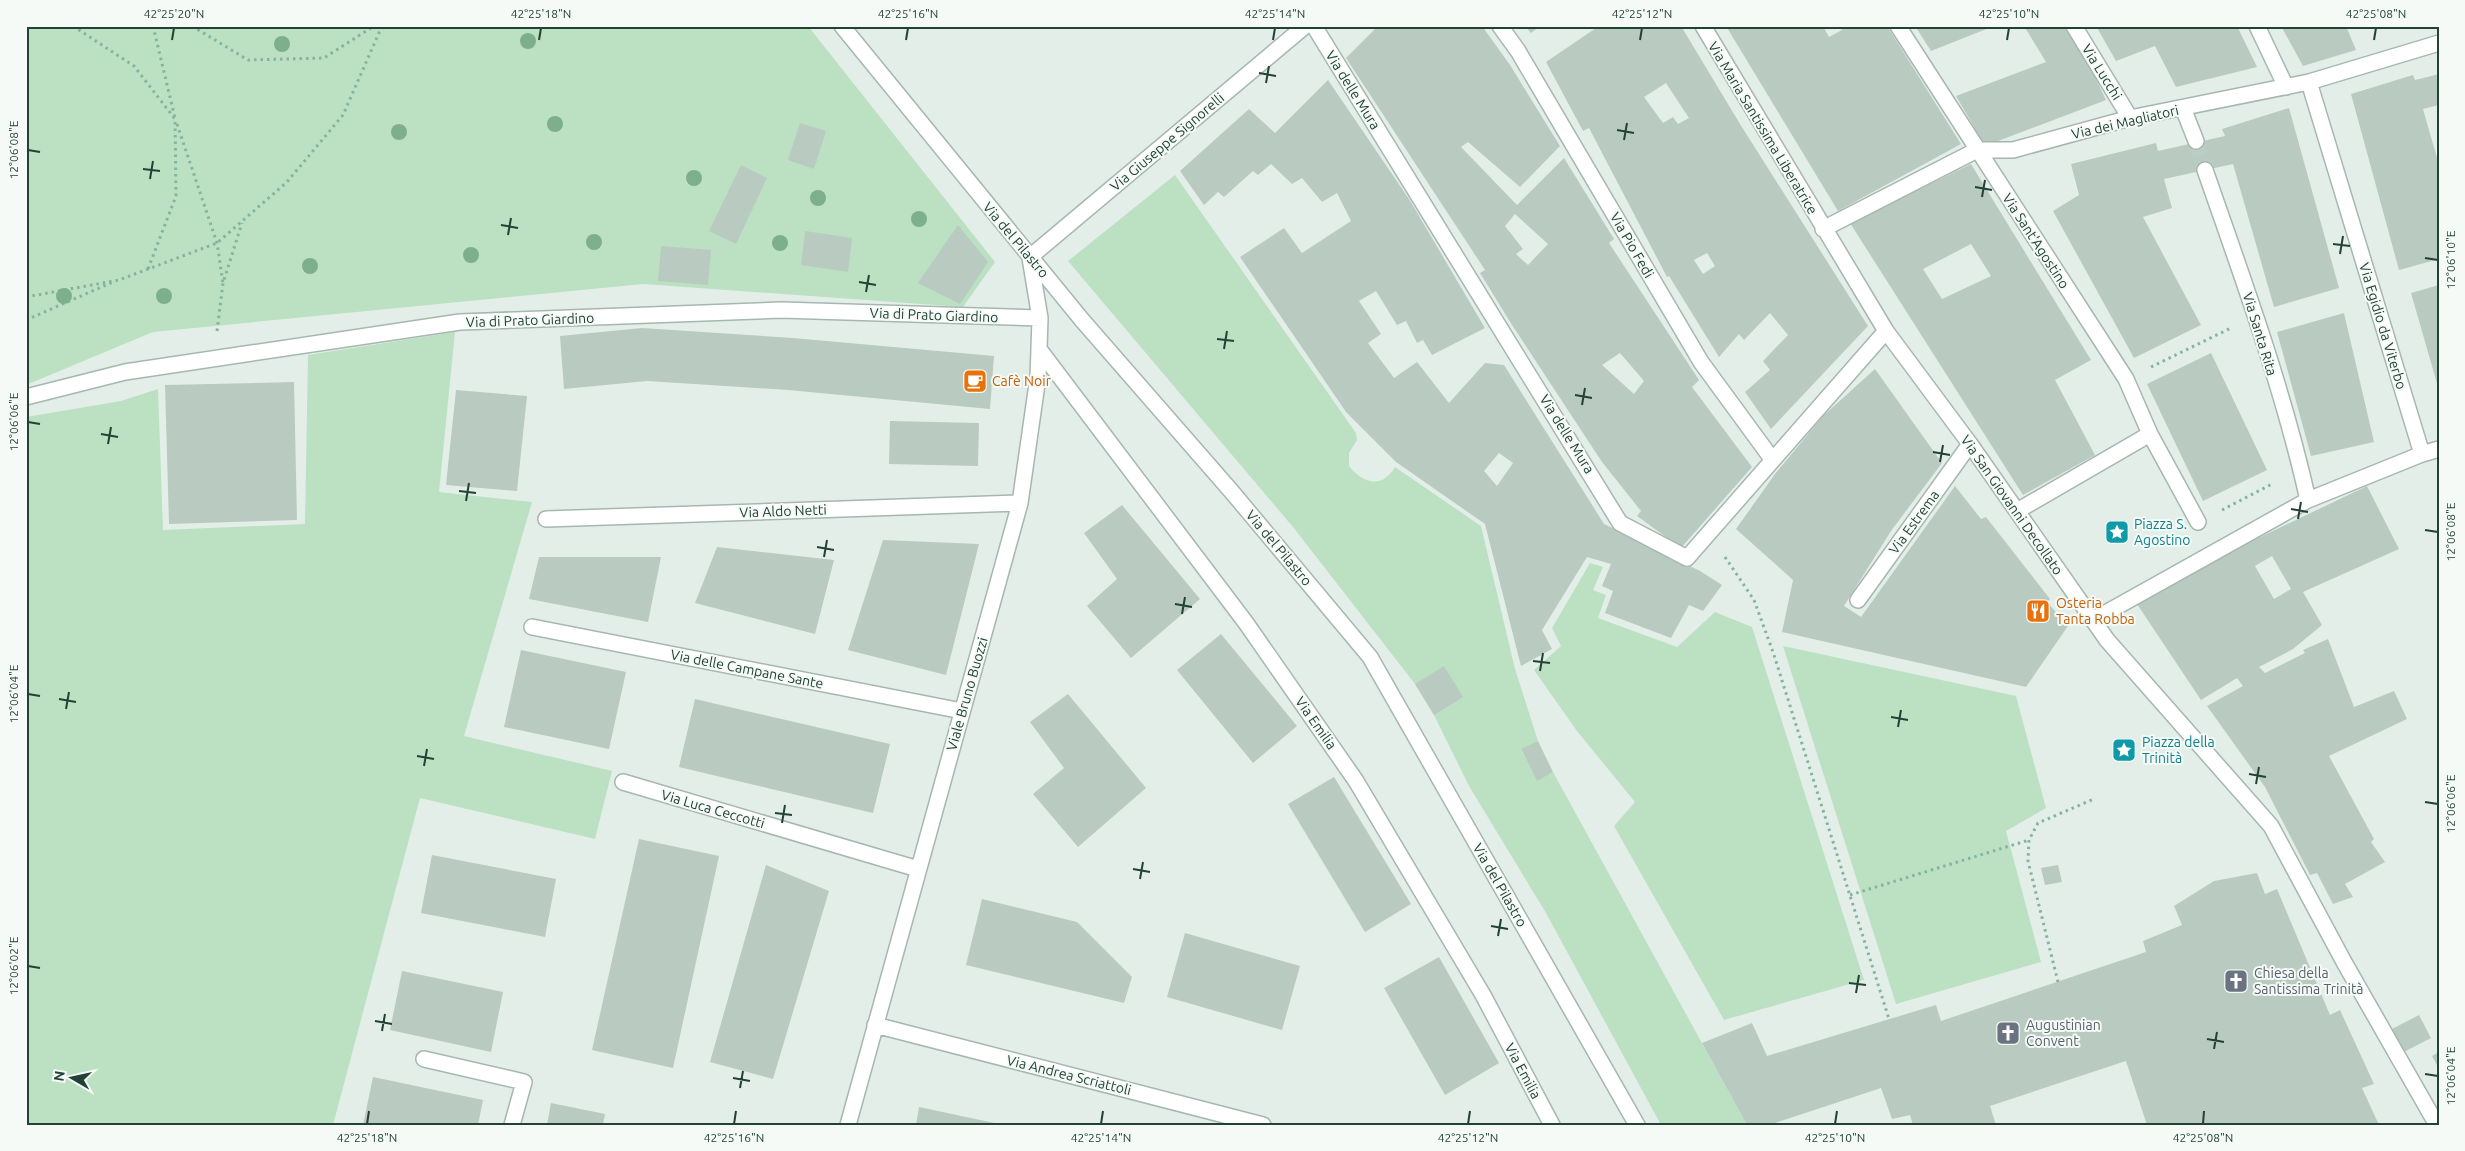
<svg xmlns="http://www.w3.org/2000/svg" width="2465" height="1151" font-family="Ubuntu,sans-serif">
<rect width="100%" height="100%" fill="#e4eee9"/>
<path fill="#bce0c2" d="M26,26H808L995,262L963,307L643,284L153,332L26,385Z
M1175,175L1356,433L1357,440L1349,453V466C1364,484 1382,489 1395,467L1481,526L1515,669L1538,741L1521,750L1537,780L1553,772L1747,1125H1661L1546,913L1469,786L1434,715L1415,684L1293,527L1068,261Z
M455,332L439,492L532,502L464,736L612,771L595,839L420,798L333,1125H26V417L121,401L158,389L163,530L305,524L308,355Z
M1590,563L1603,567L1593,590L1606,595L1598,618L1677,647L1715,612L1752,627L1864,980L1724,1020L1614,826L1635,802L1577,731L1534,670L1561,646L1552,628Z
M1783,646L2016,696L2046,808L2006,831L2041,962L1896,1004Z"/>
<path fill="#b9cac1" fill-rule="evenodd" d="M1378,26H1482L1510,65L1560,146L1520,187L1468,142L1461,147L1517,205L1564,158L1614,239L1609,243L1699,380L1692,387L1752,467L1681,548L1637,516L1641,511L1602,462L1512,325L1480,273L1485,270L1346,58ZM1515,214L1548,244L1528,265L1516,254L1523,249L1505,226ZM1620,353L1644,381L1634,394L1602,365Z
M1525,26H1540L1531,33Z
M1599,26H1681L1740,124L1868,326L1771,429L1745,392L1770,370L1763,361L1788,335L1770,313L1744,340L1739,334L1719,357L1669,276L1667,277L1589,128L1583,131L1546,62ZM1666,83L1689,118L1678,124L1673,117L1663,123L1644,97ZM1707,253L1715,266L1703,274L1694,260Z
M1726,26H1823L1829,37L1842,30L1840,26H1887L1961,144L1838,211Z
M1915,26H1994L1931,51Z
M2024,26H2066L2083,52L2106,100L1985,146L1956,96L2046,62Z
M2096,26H2237L2257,67L2176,87L2155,46L2116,61Z
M2281,26H2346L2356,50L2303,66Z
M2439,74V105L2423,109L2439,165V259L2399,270L2351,94L2413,75L2415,80Z
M1328,80L1409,199L1485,328L1432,355L1423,340L1417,343L1406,321L1397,325L1376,291L1359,301L1381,334L1368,343L1394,378L1417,362L1449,403L1485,363L1504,365L1604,524L1700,571L1722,585L1703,611L1689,605L1671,638L1605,613L1613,591L1602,586L1611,564L1587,557L1542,630L1552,649L1521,666L1485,524L1396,462L1346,412L1240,257L1284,228L1302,253L1351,221L1337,193L1322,202L1302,178L1292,184L1271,164L1258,175L1253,171L1224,197L1218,192L1204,205L1180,171L1249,109L1275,133ZM1499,453L1513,463L1497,486L1484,471Z
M2289,108L2339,288L2274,307L2233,164L2164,179L2172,208L2143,217L2201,325L2134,358L2053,211L2079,195L2071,164L2156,143L2158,151L2225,136L2222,129Z
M800,123L826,131L814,169L788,160Z
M1971,164L2091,360L2055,380L2095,455L2023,495L1850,223ZM1971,244L1991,276L1942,299L1923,269Z
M741,165L767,178L736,244L709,231Z
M958,225L988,262L960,304L918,283Z
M805,231L852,238L848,272L801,265Z
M661,246L711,250L708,285L658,281Z
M2439,285V387H2438L2411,293Z
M2344,313L2374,442L2311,456L2277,332Z
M642,328L793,338L994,356L990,409L788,390L647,381L564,389L560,336Z
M2211,353L2267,470L2203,501L2147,384Z
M1875,369L1942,463L1891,531L1844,606L1861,617L1955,486L1981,519L1986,517L2050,599L2047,602L2068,626L2026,687L1782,632L1793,580L1736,529L1775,474L1823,416Z
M294,382L297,520L169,524L165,385Z
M456,390L527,396L517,491L446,485Z
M890,421L979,423L978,466L889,464Z
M2367,486L2399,549L2303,592L2322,625L2293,649L2259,667L2265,673L2305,653L2303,650L2328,639L2354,707L2394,691L2407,719L2329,756L2374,839L2371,842L2385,862L2345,884L2353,897L2333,904L2317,873L2310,875L2265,787L2207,706L2243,686L2237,678L2201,700L2133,598ZM2272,556L2291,589L2274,599L2255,566Z
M1122,505L1200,599L1131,658L1087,606L1117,579L1084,533Z
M883,540L979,544L946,675L848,650Z
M717,547L834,560L815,634L695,603Z
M539,557H661L648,622L529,599Z
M1221,634L1297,726L1253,763L1177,670Z
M521,650L626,672L609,749L504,727Z
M1444,666L1463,697L1434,715L1415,684Z
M1068,694L1146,788L1078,847L1033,794L1064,768L1030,722Z
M695,699L890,744L873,813L679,767Z
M1538,741L1553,772L1537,781L1521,749Z
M1334,777L1411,904L1365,932L1288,804Z
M639,839L719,856L673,1068L592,1050Z
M432,855L556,879L545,937L421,913Z
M766,865L829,891L773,1079L710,1062Z
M2058,865L2062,882L2045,885L2041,868Z
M2257,873L2265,894L2277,889L2330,1015L2340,1010L2374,1084L2362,1088L2379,1125H2147L2126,1061L1990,1106L1996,1125H1913L1910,1115L1892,1119L1881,1088L1769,1125H1747L1702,1043L1752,1023L1767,1056L1936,1005L1941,1021L2146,952L2143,941L2182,925L2174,906L2214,881Z
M982,899L1077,922L1132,977L1124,1003L966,965Z
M1185,933L1300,966L1282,1030L1167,997Z
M1439,957L1499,1063L1445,1095L1384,988Z
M402,971L503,992L491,1052L390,1030Z
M2419,1015L2431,1038L2402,1053L2390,1030Z
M2439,1052V1069L2432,1056Z
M373,1077L483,1100L478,1125H363Z
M551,1103L605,1114L603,1125H547Z
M919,1107L999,1124L998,1125H916Z"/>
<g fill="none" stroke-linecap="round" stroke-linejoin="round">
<path stroke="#bdccc5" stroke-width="15" stroke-dasharray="15 8" stroke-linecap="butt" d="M2196,141L2205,170"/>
<g stroke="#a6b7b0" stroke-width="18">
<path id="street" d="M842,26L1082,320L1232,492L1370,657L1637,1125
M1314,26L1620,523L1687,558L1886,331
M1500,26L1518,51L1701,362L1772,459
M1703,26L1886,331L1970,444L2107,640L2271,826L2344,962L2437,1125
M1898,26L2126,379L2150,434L2198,522
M2074,26L2130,118
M2257,26L2286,87
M2309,82L2422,454
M2183,108L2196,141
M2205,170C2243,279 2283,388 2308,500
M1823,229L1977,150H2013L2130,118L2309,82L2439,43
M1030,257L1305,26
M1039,349L1246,623L1356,781L1483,995L1552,1125
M26,397L125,372L460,322L781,310L1040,318
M2017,511L2150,434
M546,519L1020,503
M1858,600L1970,444
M2093,620L2308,500L2422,454L2439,449
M532,627L962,711
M623,782L918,869
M875,1025L1263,1125
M424,1059L524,1082L512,1125
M848,1125L1020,503L1038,377L1039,349L1040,318L1030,258"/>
</g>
<path stroke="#83b49f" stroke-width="3" stroke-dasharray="2.5 4" stroke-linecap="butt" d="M73,26L134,66L175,119L176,196L148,269
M153,26L175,118
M192,26L248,60L324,58L374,26
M177,124L217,243L223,283
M26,297L119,280L217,243L287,182L343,115L382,26
M26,320L113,282
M217,331L223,283L242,223
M2151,367L2231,328
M2222,510L2274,483
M1725,557L1754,600L1773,652L1889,1019
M1850,895L2029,840
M2058,982L2028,861L2029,840L2038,823L2094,799"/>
<use href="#street" stroke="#fff" stroke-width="15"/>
</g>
<g fill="#7eaf8c">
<circle cx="528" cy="41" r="8"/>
<circle cx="282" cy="44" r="8"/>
<circle cx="555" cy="124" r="8"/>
<circle cx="399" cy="132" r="8"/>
<circle cx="694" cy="178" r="8"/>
<circle cx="818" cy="198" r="8"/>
<circle cx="919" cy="219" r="8"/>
<circle cx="594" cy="242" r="8"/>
<circle cx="780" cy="243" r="8"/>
<circle cx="471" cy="255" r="8"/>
<circle cx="310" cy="266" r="8"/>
<circle cx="64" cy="296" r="8"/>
<circle cx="164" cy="296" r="8"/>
</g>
<path fill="none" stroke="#224236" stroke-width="2" d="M172,40L174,28M539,40L541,28M906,40L908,28M1273,40L1275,28M1640,40L1642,28M2007,40L2009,28M2374,40L2376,28M1259,73L1276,76M1266,83L1269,66M1617,130L1634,133M1624,140L1627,123M28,150L40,152M143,169L160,171M150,179L153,161M1975,187L1992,190M1982,197L1985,180M501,225L518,228M508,235L511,218M2333,244L2350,246M2340,254L2343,236M2425,258L2438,260M859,282L876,285M866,292L869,275M1217,339L1234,341M1224,349L1227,331M1575,395L1592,398M1582,405L1585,388M28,422L40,424M101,434L118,437M108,444L111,427M1933,452L1950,455M1940,462L1943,445M459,491L476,493M466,501L469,483M2291,509L2308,512M2298,519L2301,502M2425,530L2438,532M817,547L834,550M824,557L827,540M1175,604L1192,607M1182,614L1185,597M1533,661L1550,663M1540,671L1543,653M28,694L40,696M59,699L76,702M66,709L69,692M1891,717L1908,720M1898,727L1901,710M417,756L434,759M424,766L427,749M2249,774L2266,777M2256,784L2259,767M2425,802L2438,804M775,813L792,815M782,823L785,805M1133,869L1150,872M1140,879L1143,862M1491,926L1508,929M1498,936L1501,919M28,966L40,968M1849,983L1866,985M1856,993L1859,975M375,1021L392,1024M382,1031L385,1014M2207,1039L2224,1042M2214,1049L2217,1032M2425,1074L2438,1076M733,1078L750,1081M740,1088L743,1071M367,1124L369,1111M734,1124L736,1111M1101,1124L1103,1111M1468,1124L1470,1111M1835,1124L1837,1111M2203,1124L2204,1111"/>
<defs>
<g id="cafe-square" transform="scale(1.25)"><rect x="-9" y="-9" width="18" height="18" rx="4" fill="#e8710a" stroke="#f5faf7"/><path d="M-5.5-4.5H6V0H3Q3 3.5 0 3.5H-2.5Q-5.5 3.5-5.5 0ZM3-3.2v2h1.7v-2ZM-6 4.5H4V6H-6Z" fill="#fff"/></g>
<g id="sight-square" transform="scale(1.25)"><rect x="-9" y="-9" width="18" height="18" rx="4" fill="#0f9aa8" stroke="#f5faf7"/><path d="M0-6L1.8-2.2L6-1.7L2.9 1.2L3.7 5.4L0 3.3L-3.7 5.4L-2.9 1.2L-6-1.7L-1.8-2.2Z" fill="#fff"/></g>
<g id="restaurant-square" transform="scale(1.25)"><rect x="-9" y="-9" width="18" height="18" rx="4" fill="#e8710a" stroke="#f5faf7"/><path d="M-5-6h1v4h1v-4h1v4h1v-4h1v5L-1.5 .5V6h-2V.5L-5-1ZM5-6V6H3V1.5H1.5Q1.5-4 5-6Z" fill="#fff"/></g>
<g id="church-square" transform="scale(1.25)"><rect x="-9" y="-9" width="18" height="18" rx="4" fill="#6b7280" stroke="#f5faf7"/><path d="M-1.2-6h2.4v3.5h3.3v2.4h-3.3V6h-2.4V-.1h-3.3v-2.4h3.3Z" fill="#fff"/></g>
</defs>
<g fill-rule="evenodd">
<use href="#cafe-square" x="975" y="381"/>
<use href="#sight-square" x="2117" y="532"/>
<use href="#restaurant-square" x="2038" y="611"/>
<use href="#sight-square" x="2124" y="750"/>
<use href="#church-square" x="2236" y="981"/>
<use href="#church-square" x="2008" y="1033"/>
</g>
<g text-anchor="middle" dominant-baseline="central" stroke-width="4" stroke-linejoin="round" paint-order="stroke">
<g font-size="14" fill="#224236" stroke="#f5faf7">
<text transform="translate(2102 72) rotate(58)">Via Lucchi</text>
<text transform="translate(1353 90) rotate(58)">Via delle Mura</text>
<text transform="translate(2125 122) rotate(-13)">Via dei Magliatori</text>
<text transform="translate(1763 128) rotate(59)">Via Maria Santissima Liberatrice</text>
<text transform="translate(1167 142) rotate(-40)">Via Giuseppe Signorelli</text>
<text transform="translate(1016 240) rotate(50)">Via del Pilastro</text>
<text transform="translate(2036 241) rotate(57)">Via Sant'Agostino</text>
<text transform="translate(1632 245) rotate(60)">Via Pio Fedi</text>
<text transform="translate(934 315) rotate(2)">Via di Prato Giardino</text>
<text transform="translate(530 320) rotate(-2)">Via di Prato Giardino</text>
<text transform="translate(2383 326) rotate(73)">Via Egidio da Viterbo</text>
<text transform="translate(2260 334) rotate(73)">Via Santa Rita</text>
<text transform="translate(1567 434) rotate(58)">Via delle Mura</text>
<text transform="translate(2012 505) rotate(55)">Via San Giovanni Decollato</text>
<text transform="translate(783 511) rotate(-2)">Via Aldo Netti</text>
<text transform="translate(1914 522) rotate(-54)">Via Estrema</text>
<text transform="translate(1279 548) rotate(50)">Via del Pilastro</text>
<text transform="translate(747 669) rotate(11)">Via delle Campane Sante</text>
<text transform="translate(967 694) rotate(-74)">Viale Bruno Buozzi</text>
<text transform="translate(1316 723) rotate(55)">Via Emilia</text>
<text transform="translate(713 809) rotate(16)">Via Luca Ceccotti</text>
<text transform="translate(1500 885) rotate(60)">Via del Pilastro</text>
<text transform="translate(1523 1071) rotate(62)">Via Emilia</text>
<text transform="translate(1069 1075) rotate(14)">Via Andrea Scriattoli</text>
</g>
<g font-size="14" fill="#c56008" stroke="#f5faf7" text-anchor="start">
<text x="992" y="381">Cafè Noir</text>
<text x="2056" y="603">Osteria<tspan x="2056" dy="16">Tanta Robba</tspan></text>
</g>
<g font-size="14" fill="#0d838f" stroke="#f5faf7" text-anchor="start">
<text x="2134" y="524">Piazza S.<tspan x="2134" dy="16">Agostino</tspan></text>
<text x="2142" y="742">Piazza della<tspan x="2142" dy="16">Trinità</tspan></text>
</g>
<g font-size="14" fill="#5b616d" stroke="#f5faf7" text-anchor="start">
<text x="2254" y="973">Chiesa della<tspan x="2254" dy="16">Santissima Trinità</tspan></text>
<text x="2026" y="1025">Augustinian<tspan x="2026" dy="16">Convent</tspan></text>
</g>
</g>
<rect width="2465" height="1151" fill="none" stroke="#f5faf7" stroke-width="55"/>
<g transform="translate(72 1078) rotate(279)" stroke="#f5faf7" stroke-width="4" paint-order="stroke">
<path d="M0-4L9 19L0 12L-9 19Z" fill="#224236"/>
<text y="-8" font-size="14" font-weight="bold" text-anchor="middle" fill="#224236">N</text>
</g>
<rect x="28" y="28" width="2410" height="1096" fill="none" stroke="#224236" stroke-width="2"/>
<g font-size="12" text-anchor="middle" fill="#224236">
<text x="174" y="18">42°25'20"N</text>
<text x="541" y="18">42°25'18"N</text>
<text x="908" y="18">42°25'16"N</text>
<text x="1275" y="18">42°25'14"N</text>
<text x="1642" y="18">42°25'12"N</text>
<text x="2009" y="18">42°25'10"N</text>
<text x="2376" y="18">42°25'08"N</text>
<text transform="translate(14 150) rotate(-90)" y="4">12°06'08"E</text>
<text transform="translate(2451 260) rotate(-90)" y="4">12°06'10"E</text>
<text transform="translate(14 422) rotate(-90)" y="4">12°06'06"E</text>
<text transform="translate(2451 532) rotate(-90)" y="4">12°06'08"E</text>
<text transform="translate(14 694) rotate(-90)" y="4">12°06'04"E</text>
<text transform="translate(2451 804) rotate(-90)" y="4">12°06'06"E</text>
<text transform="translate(14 966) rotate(-90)" y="4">12°06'02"E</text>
<text transform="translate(2451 1076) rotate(-90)" y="4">12°06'04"E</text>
<text x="367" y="1142">42°25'18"N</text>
<text x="734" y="1142">42°25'16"N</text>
<text x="1101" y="1142">42°25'14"N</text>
<text x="1468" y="1142">42°25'12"N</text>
<text x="1835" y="1142">42°25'10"N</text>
<text x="2203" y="1142">42°25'08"N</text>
</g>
</svg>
